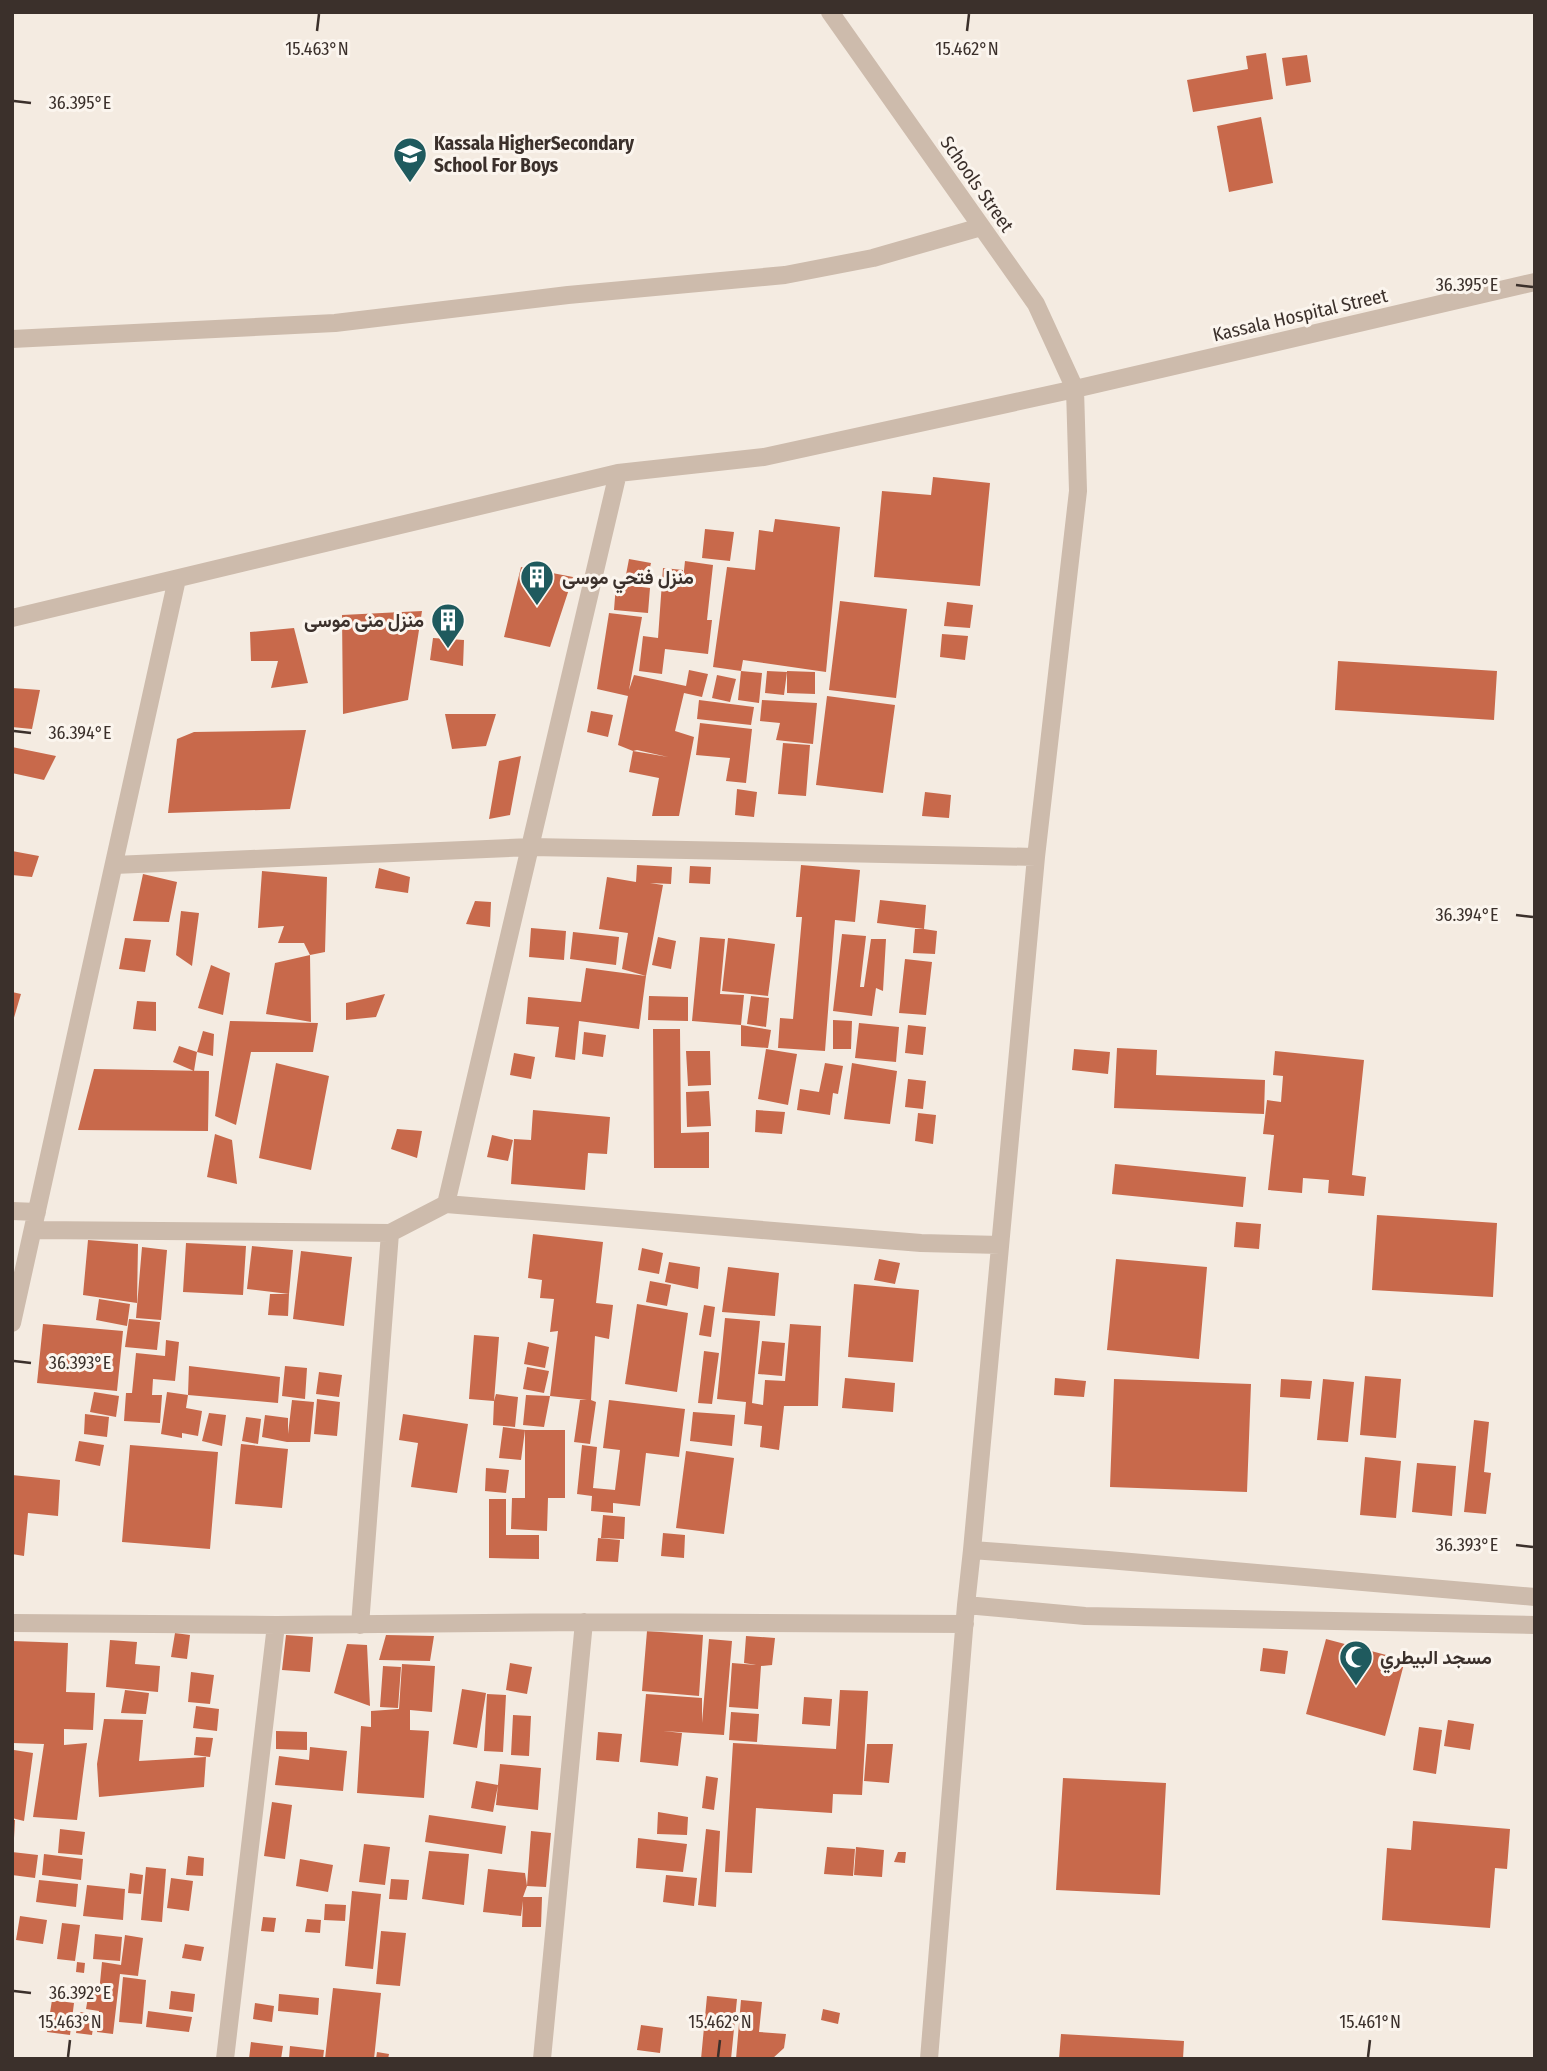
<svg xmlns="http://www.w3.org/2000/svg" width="1547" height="2071" font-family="'Fira Sans Condensed',Vazirmatn,sans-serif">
<rect width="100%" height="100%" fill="#f4ebe1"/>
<path fill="#c8694b" d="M1266,53L1273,99L1193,112L1187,80L1248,69L1246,56Z
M1307,55L1311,82L1286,86L1282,58Z
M1261,117L1273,183L1229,192L1217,126Z
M933,477L990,483L980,586L874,577L882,491L931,495Z
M775,519L840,527L826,672L743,660L741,671L713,667L727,567L755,570L759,530L773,532Z
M705,529L734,532L730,561L702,558Z
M629,559L651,563L646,585L625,580Z
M685,561L713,565L707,620H712L708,654L665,649L662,674L639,671L643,636L658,638L663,568L683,570L682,589Z
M521,567L573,577L550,647L504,637Z
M616,584L650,588L648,613L614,610Z
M840,601L907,609L896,698L829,690Z
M947,602L973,605L970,628L944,626Z
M422,611L408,700L343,714L342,615Z
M609,613L642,617L629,690L634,675L686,686L689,670L708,674L702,697L684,693L675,731L694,737L679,816H652L659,778L629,772L633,751L668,757L637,750L633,751L618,745L628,696L597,689Z
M294,628L308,683L271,688L278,661H251L250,632Z
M942,634L968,636L965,660L940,657Z
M433,638L464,640L463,666L430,660Z
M1338,661L1497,671L1494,720L1335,710Z
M741,671L762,673L759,703L738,700Z
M767,671L787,672L784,695L765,693Z
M787,671L815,672V694L787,693Z
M717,675L736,679L730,702L712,698Z
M12,688L40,690L32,729L12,727Z
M827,696L895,705L883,793L816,785Z
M699,700L754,707L751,725L697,719Z
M762,700L817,703L813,744L776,740L780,723L760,721Z
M591,711L613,715L608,737L587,732Z
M445,714H496L486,746L452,749Z
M700,723L752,729L746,783L726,781L730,758L696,755Z
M306,730L290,809L168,813L177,739L194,732Z
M783,743L810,745L806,796L778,794Z
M12,747L56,756L44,780L12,773Z
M521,756L510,815L489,819L499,761Z
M737,789L757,792L754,817L735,815Z
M925,792L951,795L949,818L922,816Z
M12,851L39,856L32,877L12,875Z
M637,865L672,867L671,884L650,883L663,885L646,976L622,969L628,933L599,929L607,877L636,882Z
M801,865L860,870L855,922L835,920L825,1051L778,1048L780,1018L793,1019L802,917H796Z
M690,866L711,867L710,884L689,883Z
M379,868L410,877L408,893L375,888Z
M262,871L327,877L325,952L310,955L311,1022L266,1014L275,963L310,955L304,943H278L284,926L258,928Z
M143,874L177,882L169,922L133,921Z
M880,900L926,905L924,929L937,931L935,954L913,953L915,929H924L877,923Z
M475,901L491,902L490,927L466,924Z
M181,911L199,913L192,966L176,955Z
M531,928L566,931L564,960L529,957Z
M573,932L619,937L616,965L570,959Z
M842,934L866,936L860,987H864L871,939H886L883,991L876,988L872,1016L833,1011Z
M658,937L676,941L671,969L652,965Z
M700,937L725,939L720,994L744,995L741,1025L692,1021Z
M125,938L151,940L145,972L119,969Z
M728,938L775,944L768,996L722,991Z
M905,959L932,962L926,1015L899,1013Z
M211,965L230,973L223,1015L198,1008Z
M586,968L646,976L639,1029L579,1021L575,1060L555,1057L559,1027L526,1024L528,997L581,1002Z
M12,992L21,994L13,1021H12Z
M385,994L376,1017L346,1020V1003Z
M649,996L688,997V1021L648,1020Z
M751,996L769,998L766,1027L747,1024Z
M137,1001L156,1002V1031L133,1029Z
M833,1020L852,1021L851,1049H833Z
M230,1021L318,1023L313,1052H251L236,1125L215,1116Z
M859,1023L899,1027L896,1062L855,1058Z
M741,1025L771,1030L768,1048L741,1046Z
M908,1025L926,1027L923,1055L905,1053Z
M653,1029H680L681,1133L709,1132V1168H654Z
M203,1031L214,1034L213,1056L197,1052Z
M584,1032L606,1035L603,1057L582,1054Z
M179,1046L197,1052L194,1071L173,1062Z
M1117,1048L1157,1050L1156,1075L1265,1080L1264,1114L1114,1108Z
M766,1049L797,1054L788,1105L758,1099Z
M1074,1049L1110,1052L1108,1074L1072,1070Z
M686,1051H710L711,1085L688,1086Z
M1275,1051L1364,1060L1352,1175L1366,1177L1364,1196L1328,1193L1329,1180L1303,1178L1302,1193L1268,1190L1274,1135L1263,1134L1267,1100L1281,1102L1283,1076L1273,1075Z
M514,1053L535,1057L531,1079L510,1075Z
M276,1063L329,1076L311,1170L259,1158Z
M825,1063L843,1066L838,1094L833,1093L830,1115L797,1110L800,1089L819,1092Z
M852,1063L897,1071L890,1124L844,1119Z
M94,1069L209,1071L208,1131L78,1130Z
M908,1079L926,1081L923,1109L905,1107Z
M709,1091L711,1126L687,1127L686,1092Z
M533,1110L610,1117L607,1154L588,1153L585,1190L511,1184L514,1139L531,1140Z
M756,1110L785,1112L782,1134L755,1132Z
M918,1113L936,1115L933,1144L915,1141Z
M397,1129L422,1131L417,1158L391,1149Z
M215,1134L232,1140L237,1184L207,1177Z
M492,1135L513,1140L508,1161L487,1157Z
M1115,1164L1246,1177L1243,1207L1112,1194Z
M1377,1215L1497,1223L1493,1297L1372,1290Z
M1236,1222L1261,1224L1259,1249L1234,1247Z
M533,1234L603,1242L596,1303L613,1305L609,1339L595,1336L591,1400L596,1402L590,1444L574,1442L580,1400H587L550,1396L558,1331L550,1332L554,1299L540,1298L542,1280L528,1278Z
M88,1240L138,1244L137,1303L83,1295Z
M186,1243L246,1246L243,1295L183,1292Z
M252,1246L293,1250L289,1294L288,1316L268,1315L270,1294H289L247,1289Z
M142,1247L167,1250L161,1320L136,1318Z
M642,1248L663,1253L659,1274L638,1270Z
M301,1251L352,1257L344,1326L293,1319Z
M879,1259L900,1263L895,1284L874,1280Z
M1116,1259L1207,1267L1199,1359L1107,1350Z
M669,1262L700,1267L698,1289L665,1282Z
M728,1267L779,1273L775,1316L722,1312Z
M650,1281L671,1285L667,1306L646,1302Z
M854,1284L919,1290L913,1362L848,1357Z
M99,1299L130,1304L127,1326L96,1320Z
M637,1304L688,1313L677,1392L625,1384Z
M704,1305L715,1307L711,1337L699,1335Z
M725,1318L760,1321L752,1403L763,1405L765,1380L785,1381L790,1324L821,1326L818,1406H784L779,1450L760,1447L762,1426L744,1424L746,1402L717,1399Z
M129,1319L160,1322L157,1350L125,1347Z
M43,1324L123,1331L117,1391L37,1383Z
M474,1335L499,1337L494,1401L496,1394L518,1397L515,1427L493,1425L494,1401L469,1399Z
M166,1340L179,1342L175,1381L153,1379L152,1395H162L160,1423L124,1421L126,1393H132L136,1353L165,1356Z
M762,1341L785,1343L782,1376L758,1374Z
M528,1342L549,1347L545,1368L524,1364Z
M704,1351L719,1353L712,1404L698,1403Z
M189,1366L280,1377L278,1403L188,1395Z
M285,1366L307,1368L305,1399L282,1396Z
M527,1367L549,1371L544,1393L523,1389Z
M319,1372L342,1375L339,1397L316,1394Z
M1365,1376L1401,1379L1396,1438L1360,1435Z
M845,1378L895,1383L893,1412L842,1408Z
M1055,1378L1086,1381L1084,1397L1054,1395Z
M1114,1379L1251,1384L1247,1492L1110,1487Z
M1281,1379L1312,1381L1310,1399L1280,1397Z
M1323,1379L1354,1382L1348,1442L1317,1440Z
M94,1392L119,1396L116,1417L90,1412Z
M167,1392L188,1395L186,1408L202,1411L198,1436L182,1433V1438L161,1434Z
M526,1395L550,1396L544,1427L523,1425Z
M317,1399L340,1402L337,1436L314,1434Z
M292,1400L314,1402L310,1442H287L262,1437L265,1415L288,1418V1434Z
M609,1400L685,1409L679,1457L646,1453L640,1506L613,1503V1513L591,1511L592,1496L577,1494L582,1445L597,1447L593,1488L615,1490L620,1450L603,1448Z
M693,1412L735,1415L732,1446L690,1441Z
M209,1413L226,1415L222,1446L202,1441Z
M85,1414L109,1417L107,1437L84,1434Z
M403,1414L468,1424L457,1493L411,1487L418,1443L399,1440Z
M246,1417L261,1419L258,1444L242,1441Z
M1474,1420L1489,1422L1484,1472L1491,1473L1486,1514L1464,1512Z
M503,1427L525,1430H565V1498H548L547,1531L511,1529L512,1498H525V1430L521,1460L499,1458Z
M79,1441L104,1445L100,1466L75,1461Z
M241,1444L288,1449L282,1508L235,1504Z
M130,1445L218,1452L210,1549L122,1542Z
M686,1451L734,1458L724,1534L676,1528Z
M1365,1457L1401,1461L1396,1518L1360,1515Z
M1417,1463L1456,1466L1452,1516L1412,1512Z
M486,1468L509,1470L506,1493L485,1491Z
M12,1475L60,1480L58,1516L28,1513L24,1556L12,1554Z
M489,1499H506V1535H539V1559L489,1558Z
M603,1515L625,1517L624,1539L601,1538Z
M663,1533L685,1535L684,1558L661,1556Z
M598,1538L620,1540L618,1562L596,1561Z
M647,1631L703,1635L699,1696L642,1691Z
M175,1633L190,1635L187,1659L171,1657Z
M286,1635L313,1637L310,1672L282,1670Z
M386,1635L434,1636L430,1661L379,1660Z
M746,1636L775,1638L772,1665L761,1666L758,1709L729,1707L732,1663L756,1665L744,1663Z
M709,1639L732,1641L724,1735L663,1731L682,1733L678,1766L640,1762L646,1694L702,1698V1723Z
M1326,1639L1405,1660L1385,1736L1306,1714Z
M110,1640L137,1642L135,1664L160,1666L158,1692L106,1687Z
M12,1641L68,1643L66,1692L95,1693L93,1730L64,1729V1745L87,1743L77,1820L33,1817L44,1744L12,1743Z
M347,1644L367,1645L370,1706L334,1693Z
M1263,1648L1288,1651L1285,1674L1260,1671Z
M510,1663L532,1667L527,1694L506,1690Z
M402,1664L435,1666L432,1712L410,1710V1730L429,1731L424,1798L357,1793L361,1726L371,1727V1711L399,1709Z
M383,1666L401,1667L398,1708L380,1707Z
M191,1672L214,1675L210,1704L188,1702Z
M462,1689L486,1693L477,1748L453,1744Z
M125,1690L149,1693L146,1714L121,1713Z
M840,1690L868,1691L862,1795L833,1794L832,1813L756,1808L752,1873L725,1872L733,1743L836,1749Z
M487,1694L506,1695L503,1752L484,1751Z
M804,1697L832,1699L830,1726L802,1724Z
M196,1706L219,1709L217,1731L193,1728Z
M731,1712L759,1714L757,1742L729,1740Z
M513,1715L531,1716L529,1756L511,1755Z
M104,1719L143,1720L139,1761L206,1757L204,1787L99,1797L97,1764Z
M1448,1720L1474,1724L1470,1750L1444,1746Z
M1419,1727L1442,1730L1436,1774L1413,1770Z
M276,1731L307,1732V1750L276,1749Z
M598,1732L622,1734L619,1762L596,1760Z
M196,1737L213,1738L210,1757L194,1755Z
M867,1744H893L889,1783L864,1781Z
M310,1747L347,1751L343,1791L275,1785L279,1756L309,1760Z
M14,1750L33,1753L24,1821L12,1818Z
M500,1764L541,1768L538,1810L496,1805Z
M706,1776L718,1778L714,1810L702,1808Z
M1063,1778L1166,1783L1160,1895L1056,1890Z
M476,1781L498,1785L493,1812L471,1808Z
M272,1802L292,1805L285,1859L264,1856Z
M658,1812L688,1817L687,1835L657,1834Z
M429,1815L506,1826L502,1854L425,1842Z
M12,1820H15L14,1838H12Z
M1413,1821L1510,1829L1507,1869L1495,1868L1490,1928L1382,1920L1387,1848L1411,1850Z
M60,1829L85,1832L82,1855L58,1853Z
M706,1829L720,1831L716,1907L698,1905Z
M531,1831L551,1833L546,1887L527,1886Z
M638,1838L687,1844L683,1872L636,1868Z
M364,1844L390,1847L385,1885L359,1882Z
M827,1847L855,1849L853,1876L824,1874Z
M856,1847L884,1850L882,1877L854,1875Z
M429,1851L469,1854L464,1905L422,1899Z
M12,1852L38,1855L35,1878L12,1875Z
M898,1852H906L905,1863L894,1862Z
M44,1854L83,1859L81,1880L42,1875Z
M188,1856L204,1858L203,1876L186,1875Z
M300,1859L333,1865L328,1892L296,1886Z
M146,1867L166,1869L162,1922L141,1920Z
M488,1869L525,1873L527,1886L523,1897H542L541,1927H522L523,1901L521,1916L483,1912Z
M130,1873L143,1875L141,1894L128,1893Z
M666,1875L697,1878L694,1906L663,1902Z
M171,1878L193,1881L189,1911L167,1908Z
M391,1879L409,1880L407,1900L389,1899Z
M39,1880L78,1884L76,1907L36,1902Z
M87,1885L125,1889L123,1920L83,1916Z
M352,1891L381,1894L373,1969L345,1966Z
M325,1904L346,1905L345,1921L324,1920Z
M20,1916L47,1920L43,1944L16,1940Z
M263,1917L276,1918L274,1932L261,1931Z
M307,1919L321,1920L320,1933L305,1932Z
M62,1923L80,1925L75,1961L57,1959Z
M381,1931L406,1933L400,1986L376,1984Z
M95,1934L122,1937L120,1961L93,1959Z
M125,1935L143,1938L138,1976L120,1974L113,2034L97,2032L99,2011L86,2009L89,1991L99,1993L102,1962L121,1965Z
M185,1944L204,1947L201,1961L182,1958Z
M77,1962L85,1963L84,1973L76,1972Z
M123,1977L146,1980L142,2024L119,2022Z
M333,1988L381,1993L374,2059H325Z
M171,1991L195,1994L193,2012L169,2009Z
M74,1992L84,1994L83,2001L73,2000Z
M279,1994L319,1998L318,2015L278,2011Z
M707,1996L737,1999L731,2059H701Z
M52,2000L74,2003L70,2035L47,2032Z
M741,2000L762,2002L759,2032L786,2034L784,2048L772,2059H736Z
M255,2003L274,2006L272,2022L253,2019Z
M823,2009L840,2013L838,2024L821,2020Z
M148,2011L192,2017L189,2032L146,2027Z
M80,2012L95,2014L92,2035L76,2033Z
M641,2025L663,2028L660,2053L637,2050Z
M1061,2034L1184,2041L1183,2059H1059Z
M251,2042L283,2046L281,2059H249Z
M290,2046L324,2050L323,2059H289Z
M377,2052L389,2054L388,2059H376Z"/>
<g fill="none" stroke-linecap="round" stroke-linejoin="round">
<path stroke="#cdbbac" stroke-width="18" d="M830,12L1036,304L1075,389L1078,491L1036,857L972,1550L966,1605L929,2059
M12,339L335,323L568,295L785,275L873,258L981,227
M12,618L618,473L764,457L1075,389L1535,282
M114,865L531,847L1036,857
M446,1204L618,473
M12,1211L37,1212
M33,1230L390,1233L446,1204L921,1243L1000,1245
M12,1323L177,579
M972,1550L1108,1560L1535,1597
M966,1605L1085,1616L1535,1625
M12,1623L276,1625L584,1622L965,1624
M360,1625L390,1233
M225,2059L276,1625
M542,2059L584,1622"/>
</g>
<path fill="none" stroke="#3b302b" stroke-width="2.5" d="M317,31L319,14M967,31L969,14M14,101L31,103M1516,285L1533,287M14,731L31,733M1516,915L1533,917M14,1361L31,1363M1516,1545L1533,1547M14,1991L31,1993M68,2057L70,2040M718,2057L720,2040M1368,2057L1370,2040"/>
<defs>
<g id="school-pin" transform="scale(1.75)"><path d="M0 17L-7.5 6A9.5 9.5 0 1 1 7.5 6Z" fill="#1f5a5e" stroke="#fbf5ee"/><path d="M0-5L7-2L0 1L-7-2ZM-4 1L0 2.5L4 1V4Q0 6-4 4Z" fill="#fff"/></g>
<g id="building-pin" transform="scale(1.75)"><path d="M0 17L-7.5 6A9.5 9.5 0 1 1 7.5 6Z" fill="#1f5a5e" stroke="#fbf5ee"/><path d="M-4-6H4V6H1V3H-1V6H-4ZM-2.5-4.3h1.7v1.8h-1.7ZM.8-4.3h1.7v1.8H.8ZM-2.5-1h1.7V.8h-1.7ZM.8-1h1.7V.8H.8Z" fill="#fff"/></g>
<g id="mosque-pin" transform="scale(1.75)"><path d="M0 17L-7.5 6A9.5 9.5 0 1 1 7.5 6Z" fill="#1f5a5e" stroke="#fbf5ee"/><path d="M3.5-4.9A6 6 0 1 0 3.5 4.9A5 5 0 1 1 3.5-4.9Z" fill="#fff"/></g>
</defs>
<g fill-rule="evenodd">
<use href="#school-pin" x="410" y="154"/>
<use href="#building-pin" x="537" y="577"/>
<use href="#building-pin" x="448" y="620"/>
<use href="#mosque-pin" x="1356" y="1657"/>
</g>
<g text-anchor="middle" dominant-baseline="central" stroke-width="6" stroke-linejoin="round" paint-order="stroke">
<g font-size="19" font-weight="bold" fill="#3b302b" stroke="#fbf5ee" text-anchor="start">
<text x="434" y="143">Kassala HigherSecondary<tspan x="434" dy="22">School For Boys</tspan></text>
<text x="562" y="577">منزل فتحي موسى</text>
<text x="424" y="620" text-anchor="end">منزل منى موسى</text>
<text x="1380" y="1657">مسجد البيطري</text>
</g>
<g font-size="19" fill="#3b302b" stroke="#fbf5ee">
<text transform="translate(977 184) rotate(55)">Schools Street</text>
<text transform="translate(1300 315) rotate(-13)">Kassala Hospital Street</text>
</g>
</g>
<g font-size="18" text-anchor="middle" fill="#3b302b" stroke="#fbf5ee" stroke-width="6" stroke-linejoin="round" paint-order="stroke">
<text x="317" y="55">15.463°N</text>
<text x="967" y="55">15.462°N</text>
<text x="80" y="109">36.395°E</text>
<text x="1467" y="291">36.395°E</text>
<text x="80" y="739">36.394°E</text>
<text x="1467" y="921">36.394°E</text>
<text x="80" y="1369">36.393°E</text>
<text x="1467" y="1551">36.393°E</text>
<text x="80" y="1999">36.392°E</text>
<text x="70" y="2028">15.463°N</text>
<text x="720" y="2028">15.462°N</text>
<text x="1370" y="2028">15.461°N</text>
</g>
<rect width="1547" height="2071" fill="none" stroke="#3b302b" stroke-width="28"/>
</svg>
